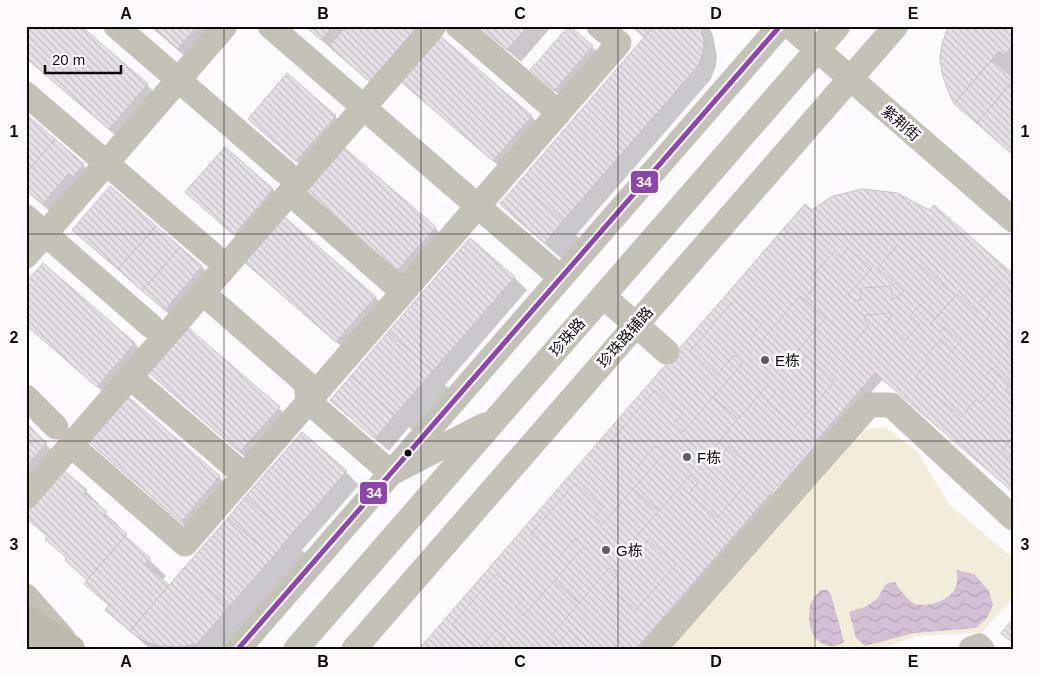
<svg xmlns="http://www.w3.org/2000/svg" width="1039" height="675" font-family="Arial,'Noto Sans SC',sans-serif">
<defs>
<pattern id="water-waves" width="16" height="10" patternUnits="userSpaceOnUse" patternTransform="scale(1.25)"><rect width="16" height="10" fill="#d4c0d4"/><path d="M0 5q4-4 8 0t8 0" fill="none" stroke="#b5a4b5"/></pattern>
<pattern id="building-back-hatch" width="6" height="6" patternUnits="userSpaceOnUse" patternTransform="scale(1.25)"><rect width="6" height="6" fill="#e7e1e7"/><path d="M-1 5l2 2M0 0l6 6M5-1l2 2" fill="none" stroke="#c5c0c5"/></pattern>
</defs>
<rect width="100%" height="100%" fill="#fdfbfd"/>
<path fill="#f1edda" d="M885,427L917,451L949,504L1013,558V598L981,633L916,636L882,649H666L863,430Z"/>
<path fill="url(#water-waves)" d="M957,570L974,574L989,591L993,605L987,618L976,628L914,633L865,646L856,638L849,612L867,606L878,598L886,584L895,582C899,589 907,599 913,603C926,609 953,600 956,586C958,581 957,575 957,570Z
M821,590H827L831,595L844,642C839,644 834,647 829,646C811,643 807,621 810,606C812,599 816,595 821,590Z"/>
<path fill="#0003" fill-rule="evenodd" d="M150,26H229L195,65Z
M305,26H410L531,116L544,129L507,173L414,93L399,78L385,95Z
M479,26H552L521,62Z
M631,26H709L713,36L717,56L716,66L711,79L576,235L580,239L562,259L518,221L501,204L645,38Z
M1013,26V155L975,122L955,103L948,88Z
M592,47L605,60L568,103L532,70Z
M26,58L147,85L160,98L122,141Z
M26,116L83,165L100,182L60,220L26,191Z
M335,117L348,130L310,173L262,132L249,119Z
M225,148L273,190L286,203L247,247L200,205L187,192Z
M110,188L202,267L215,280L178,322L87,243L74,230Z
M317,204L435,228L448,241L410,285Z
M805,206L883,379L648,649H421ZM812,444H815L771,495L769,493Z
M244,260L375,297L388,310L350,354L257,273Z
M43,264L135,344L148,357L111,399L26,325V284Z
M514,277L527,290L445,385L449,389L413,431L409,427L389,451L345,413Z
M148,371L279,408L292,421L254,465L161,384Z
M26,422L37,433L36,435L59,457L26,494Z
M88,440L219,477L232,490L194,534L101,453Z
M346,472L359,485L302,550L306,554L224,649H150L124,626L107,610L110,606L86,583L88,581L66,560L68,559L48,537L26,517L86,491L99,504L97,506L119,526L117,528L166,576L162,581L170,587Z"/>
<path fill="url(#building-back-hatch)" stroke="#c4c3c4" d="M26,26H81L148,84L109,129L26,58Z
M151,26H197L178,49Z
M305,26H334L321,40Z
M346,26H412L417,31L371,83L329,46Z
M479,26H528L507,50Z
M569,26H570L593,46L554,91L530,70Z
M631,26H654L644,37Z
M654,26H701L704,42L703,53L698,66L563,221L519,182Z
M950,26H1013V45L1004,55L999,51L954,104L947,88L942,73L940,58L942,44L947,30Z
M438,34L532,116L493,161L399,80Z
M992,60L1013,78V81L977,123L954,104Z
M287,73L336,116L296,161L248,119Z
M1013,81V155L977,123Z
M26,114L55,139L26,173Z
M55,139L84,164L73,177L69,173L43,204L26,190V173Z
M342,146L436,227L396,272L303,191Z
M225,147L273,189L234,235L185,192Z
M519,182L563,221L545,243L500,204Z
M110,186L156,226L118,269L72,230Z
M863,189L897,193L929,210L934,205L1013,274V492L875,373L636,649H419L805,204L812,210L833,196Z
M282,215L376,297L336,342L242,260Z
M156,226L180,247L142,291L118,269Z
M470,238L515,277L433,371L388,332Z
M897,245L955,296L936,318L920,304L910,316L920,324L906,340L886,323L891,317V313L865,315V321L869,325L854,343L804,299L817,284L811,278L834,252L840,258L848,248L872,268L848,295L855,301L861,300V288L891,286L892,299L898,298L904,291L878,268Z
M180,247L202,266L165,310L142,291Z
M43,263L135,343L97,387L26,325V282Z
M998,282L1011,293L1013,290V337L1007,344L1013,349V396L1006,390L1010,384L992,368L985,377L996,386L981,403L976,400L961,417L915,377L930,360L926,356L941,339L953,350L961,341L944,327L940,332L930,324L955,296L957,294L978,313L975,316L983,323L991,314L979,303Z
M800,296L826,318L787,363L795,370L807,356L835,381L795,427L767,402L776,392L768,385L738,419L713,397L743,363L734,355L717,375L690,351L734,300L762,324L753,334L762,341Z
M186,326L280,407L240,452L147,371Z
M388,332L433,371L395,415L351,376Z
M351,376L395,415L375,439L330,400Z
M655,390L683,414L674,424L683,432L713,397L738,419L709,454L717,461L728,447L757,472L717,518L689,493L698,483L690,475L659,511L633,489L664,454L655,446L639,465L611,441Z
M126,395L220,476L181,522L87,440Z
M26,425L47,443L26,467Z
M302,432L347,471L290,536L245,497Z
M1013,437V461L1001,451Z
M62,469L87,490L84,493L107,512L104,515L127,534L87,580L65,560L67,558L45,539L47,536L26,518V510Z
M575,483L603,507L594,517L603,524L633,489L659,511L628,546L636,553L648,540L676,564L636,610L608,586L617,575L609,568L579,603L554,581L584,546L575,539L558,558L531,534Z
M245,497L290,536L273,557L228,518Z
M228,518L273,557L229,607L184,568Z
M125,536L150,558L145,564L169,585L130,631L105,610L109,605L84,584Z
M184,568L229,607L197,644L179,647L160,646L144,641L130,631Z
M496,574L524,598L515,608L523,616L554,581L579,603L549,638L557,645L569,631L589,649H495L505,637L496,630L479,649L452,625Z
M1013,619V643L1001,633Z"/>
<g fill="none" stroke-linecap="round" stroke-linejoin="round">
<path stroke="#c4c1b7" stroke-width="25" d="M116,26L285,172
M270,26L353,98
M458,26L559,113
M790,26L1013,220
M26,94L213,255
M364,108L561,278
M290,193L403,292
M26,217L151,326
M26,256L225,26
M203,293L306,383L308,401L391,473L485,425
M603,296L667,352
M130,377L244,475
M26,397L56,427
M71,445L185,544L619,43L599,26
M26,497L434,26
M26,596L63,638
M238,649L780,26
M296,649L838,26
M354,649L896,26
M654,649L869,405H891L1013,518
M971,649L979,646L982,649"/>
<path stroke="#bcbaad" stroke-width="28" d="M26,619L71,649
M26,642L33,649"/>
<g stroke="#fefafe" stroke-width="9">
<path id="bus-1" d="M238,649L780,26"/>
</g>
<use href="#bus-1" stroke="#8e44ad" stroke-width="5"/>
</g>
<path fill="none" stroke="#0c0b0c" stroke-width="1" stroke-opacity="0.55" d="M224,26V649M421,26V649M618,26V649M815,26V649M26,234H1013M26,441H1013"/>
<g fill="#605f60" stroke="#fefafe" stroke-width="2">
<circle cx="765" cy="360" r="5"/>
<circle cx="687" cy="457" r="5"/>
<circle cx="606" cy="550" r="5"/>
</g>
<circle fill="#0c0b0c" stroke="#fefafe" stroke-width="2" cx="408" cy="453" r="4.5"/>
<g text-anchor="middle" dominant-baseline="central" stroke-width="5" stroke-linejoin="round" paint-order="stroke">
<g font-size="15" fill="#0c0b0c" stroke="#fefafe">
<text transform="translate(901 123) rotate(41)">紫荆街</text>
<text transform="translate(567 337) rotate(-49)">珍珠路</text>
<text transform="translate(625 337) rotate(-49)">珍珠路辅路</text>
</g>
<g font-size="15" fill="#0c0b0c" stroke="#fefafe" text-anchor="start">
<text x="775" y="360">E栋</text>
<text x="697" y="457">F栋</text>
<text x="616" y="550">G栋</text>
</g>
</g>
<g stroke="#fefafe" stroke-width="2">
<rect x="630" y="170" width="29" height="24" rx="5" fill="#8e44ad"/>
<rect x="359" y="481" width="29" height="24" rx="5" fill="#8e44ad"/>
</g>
<g font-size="14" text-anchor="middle" font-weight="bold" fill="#fff">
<text x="644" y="187">34</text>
<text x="374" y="498">34</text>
</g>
<rect width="1039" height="675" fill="none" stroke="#fefafe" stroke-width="55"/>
<path d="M45 65v8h76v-8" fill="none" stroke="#0c0b0c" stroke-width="2.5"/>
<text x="52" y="65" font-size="15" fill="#0c0b0c" stroke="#fefafe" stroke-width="4" paint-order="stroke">20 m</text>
<rect x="28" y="28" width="984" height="620" fill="none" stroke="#0c0b0c" stroke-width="2"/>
<g font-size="16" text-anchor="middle" font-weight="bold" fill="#0c0b0c">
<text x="126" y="19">A</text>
<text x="323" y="19">B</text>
<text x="520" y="19">C</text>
<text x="716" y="19">D</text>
<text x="913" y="19">E</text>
<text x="14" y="137">1</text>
<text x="1025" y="137">1</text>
<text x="14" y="343">2</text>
<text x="1025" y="343">2</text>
<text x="14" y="550">3</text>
<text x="1025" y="550">3</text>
<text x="126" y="667">A</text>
<text x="323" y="667">B</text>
<text x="520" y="667">C</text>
<text x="716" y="667">D</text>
<text x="913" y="667">E</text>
</g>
</svg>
